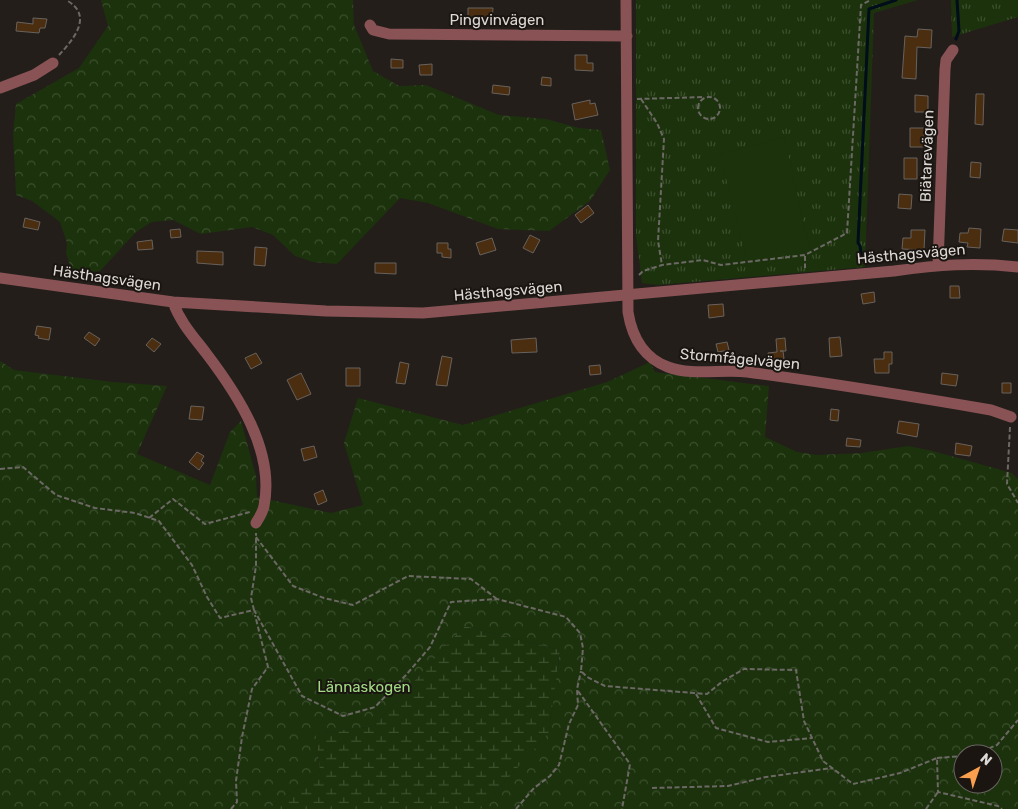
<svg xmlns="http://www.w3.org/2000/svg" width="1018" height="809" font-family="Rubik,sans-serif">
<defs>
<pattern id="grass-tufts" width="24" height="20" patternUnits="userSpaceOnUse" patternTransform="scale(1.25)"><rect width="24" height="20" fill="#1b320c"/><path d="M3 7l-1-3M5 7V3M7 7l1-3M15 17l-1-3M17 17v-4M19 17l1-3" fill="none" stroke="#3c4f2e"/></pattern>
<pattern id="forest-crowns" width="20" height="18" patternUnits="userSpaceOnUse" patternTransform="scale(1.25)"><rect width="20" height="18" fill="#1b320c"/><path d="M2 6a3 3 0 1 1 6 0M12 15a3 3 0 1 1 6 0" fill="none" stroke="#3c4f2e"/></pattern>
<pattern id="wetland-marsh" width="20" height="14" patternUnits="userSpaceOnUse" patternTransform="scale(1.25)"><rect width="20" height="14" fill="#1b320c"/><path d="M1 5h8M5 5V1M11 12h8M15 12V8" fill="none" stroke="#3c4f2e"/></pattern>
</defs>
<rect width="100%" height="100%" fill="#231e1a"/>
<path fill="url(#grass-tufts)" d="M636,0H918L874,13L865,267L658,285L642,283L636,236Z
M951,0H1018V17L952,37Z"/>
<path fill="url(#forest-crowns)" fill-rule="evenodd" d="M101,0H353L354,25L373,71L399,86L426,85L499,115L546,119L579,128L601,130L610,170L590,201L549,231L498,229L428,203L400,198L337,264L313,262L295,256L273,235L252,227L201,234L173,220L152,222L136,232L100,271L80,273L71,268L66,253L67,243L60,222L32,201L16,195L13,134L16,104L79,68L108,26Z
M0,361L14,370L113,382L167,386L137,454L210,485L230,432L241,421L256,476L257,497L331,513L363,505L344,443L358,398L463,425L607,382L650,362L655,372L769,386L765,437L797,452L817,455L862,453L908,446L933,451L1012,473L1018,479V809H481L549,732L560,650L464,626L374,726L316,734L320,771L268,809H0ZM963,754H993V784H963Z"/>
<path fill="url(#wetland-marsh)" d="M464,626L560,650L549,732L481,809H268L320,771L316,734L374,726Z"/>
<path fill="#1b320c" d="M784,137L810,251L747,262L720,154Z"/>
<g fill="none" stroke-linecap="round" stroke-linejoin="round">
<path stroke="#000d1a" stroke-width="3" d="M956,39L959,31L957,0
M862,260L860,246L858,243L869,9L896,0"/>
</g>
<path fill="#4b2d10" stroke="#68625d" d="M468,8H493L492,21H468Z
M33,18L47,19L45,28H40L39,33L16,31L17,22L33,24Z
M918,29L932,30L931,48L917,47L916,79L902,78L905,36L917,37Z
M575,55H587V63H593V71L575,70Z
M391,59L403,60V68H391Z
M432,64V75H420L419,65Z
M542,77L551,78V86L541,85Z
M493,85L510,87L509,95L492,93Z
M976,94H984L983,125L975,124Z
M915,95L928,96V112H915Z
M590,100V104L595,103L598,115L575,120L572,104Z
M910,128H924V147H910Z
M904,158H917V179H904Z
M971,162L981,163L980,178L970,177Z
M899,194L912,195L911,209L898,208Z
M588,205L594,213L581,223L575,215Z
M25,218L40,222L38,230L23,227Z
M969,228L981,229L980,248L967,247L968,243L959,242L960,233H968Z
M180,229L181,237L171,238L170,230Z
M1004,229L1018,230V243L1002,241Z
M911,230H925L924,250L902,249L903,238H911Z
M530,235L540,240L533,253L523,248Z
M492,238L496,250L480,255L476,243Z
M152,240L153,249L138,250L137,242Z
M437,243H448V249H451V258L442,257V253H437Z
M255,247L267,248L265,266L254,265Z
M197,251L223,252V265L197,263Z
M375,263H396V274L375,273Z
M950,286H959L960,298H950Z
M874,292L875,302L863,304L861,294Z
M723,304L724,316L709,318L708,305Z
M37,326L51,328L49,340L38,338L39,336L35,335Z
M89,332L100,339L95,346L84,338Z
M840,337L842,356L830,357L829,338Z
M152,338L161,344L154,352L146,345Z
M536,338L537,352L512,353L511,340Z
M785,338L786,351H780H783L784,359L769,361L768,353L777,352L776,339Z
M727,342L729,350L718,352L716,344Z
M884,352H892V364H889V373H875L874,359H884Z
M256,353L262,363L251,369L245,358Z
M442,356L452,358L447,386L436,385Z
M400,362L409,364L405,384L396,383Z
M600,365L601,374L590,375L589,366Z
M346,368H360V386H346Z
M301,373L311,394L297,400L287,380Z
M942,373L958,375L956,386L941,384Z
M1002,383H1011V393H1002Z
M191,406L204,407L202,420L189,419Z
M831,409L839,410L838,421L830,420Z
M899,421L919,424L917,437L897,433Z
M847,438L861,440L860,447L846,446Z
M956,443L972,446L970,456L955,454Z
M314,446L317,457L304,461L301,449Z
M197,452L204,456L201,461L204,463L199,470L189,462Z
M323,490L327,501L318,505L314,494Z"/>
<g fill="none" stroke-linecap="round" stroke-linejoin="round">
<path stroke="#6c6864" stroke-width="2" stroke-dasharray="5 2.5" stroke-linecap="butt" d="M59,55C74,39 94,15 66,0
M698 108a11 11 0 1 1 22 0a11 11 0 1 1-22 0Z
M637,99L704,97
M641,99L657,123L664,139L658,241L662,265
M805,256V268
M639,275L643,271L662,265L703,260L721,265L805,255L847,233L861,5L871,0
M1010,427L1007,484L1018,503
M0,469L23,467L56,495L95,508L135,513L159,521L192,565L207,597L220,618L254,610L302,696L343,716L375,707L406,675L430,647L451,602L497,599L566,617L580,633L583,648L581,671L587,677L605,686L707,694L723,681L744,669L796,670L804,721L823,761L853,784L900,773L937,758L938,792L998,806L1002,809
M149,518L173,499L205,524L250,512
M256,537L293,586L324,598L353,605L408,576L471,579L497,599
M254,610L251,598L256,566V533
M578,691L630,764L622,809
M696,694L716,728L768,742L812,738
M975,754L997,745L1018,720
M937,758L963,756
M652,788L728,786L766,777L832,768
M231,809L237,802L236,781L242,737L252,689L268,667L255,615
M516,809L534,788L550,776L559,765L569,724L578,705L577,689L581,671
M926,809L938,792"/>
<path stroke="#895356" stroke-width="11" d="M626,0L628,312C632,337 644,358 668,367C691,376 723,369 747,372C829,383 910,396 991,410L1011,417
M370,25L373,30L389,34L627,36
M0,88L34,75L53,63
M938,265L945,69L946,60L953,50
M0,278L173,302L326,311L423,313L894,271C938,265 973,262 1018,267
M173,302C180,322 193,336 206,353C238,395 275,451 264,506C263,512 259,518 256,523"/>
</g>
<g text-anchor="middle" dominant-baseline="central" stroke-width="4" stroke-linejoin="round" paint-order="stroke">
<g font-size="15" fill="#dcd8d5" stroke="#1a1511">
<text x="497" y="20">Pingvinvägen</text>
<text transform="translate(927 156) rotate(-88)">Biätarevägen</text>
<text transform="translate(911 254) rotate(-5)">Hästhagsvägen</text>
<text transform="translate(107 278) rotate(8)">Hästhagsvägen</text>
<text transform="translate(508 291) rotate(-5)">Hästhagsvägen</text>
<text transform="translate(740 359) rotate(5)">Stormfågelvägen</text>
</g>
<g font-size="15" fill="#a1da82" stroke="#1a1511">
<text x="364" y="687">Lännaskogen</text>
</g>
</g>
<g transform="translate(978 769) rotate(40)"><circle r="24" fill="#1a1511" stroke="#68635f"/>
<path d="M0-4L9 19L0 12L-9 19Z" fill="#fa9f4e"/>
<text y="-8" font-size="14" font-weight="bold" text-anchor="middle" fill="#dcd8d5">N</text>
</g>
</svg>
